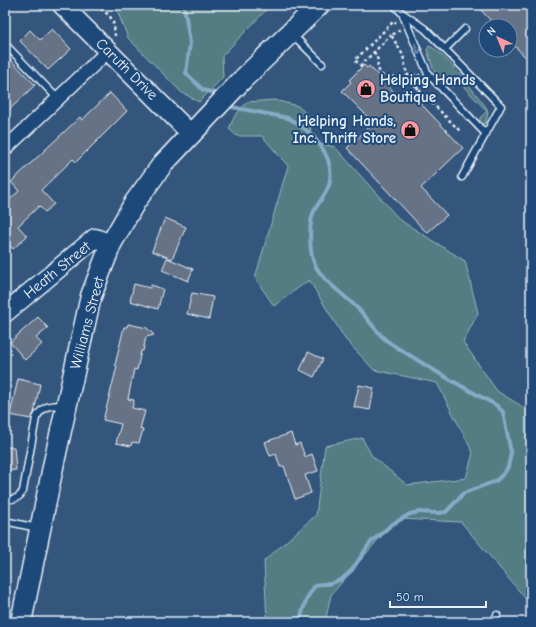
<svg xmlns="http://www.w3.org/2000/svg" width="536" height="627" font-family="'Comic Neue',sans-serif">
<rect width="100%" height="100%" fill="#34567d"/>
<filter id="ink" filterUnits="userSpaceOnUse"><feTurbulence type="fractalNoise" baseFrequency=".025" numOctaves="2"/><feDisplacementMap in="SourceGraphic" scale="8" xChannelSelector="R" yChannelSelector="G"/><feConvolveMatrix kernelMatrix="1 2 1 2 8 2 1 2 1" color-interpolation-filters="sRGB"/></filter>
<g filter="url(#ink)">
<path fill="#537c83" stroke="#9eb6be" d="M115,5H275L267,9L222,56L223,77L199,102L181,92L128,38Z
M429,46C442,50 476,94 486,107L488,112L486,123L483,124L480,121V118L487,111L459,82L454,86H448L434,71L427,50Z
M274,100L298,106L310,117L311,142L335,147L400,220L465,261L478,313L463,342L497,391L531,412V605L461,522L399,519L376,542L331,595L325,622H267L264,561L316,515L325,446L362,438L372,456L407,485L466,478L473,453L437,383L374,370L345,339L309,280L274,306L255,278L288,166L262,136H237L229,129L234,117L247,102Z"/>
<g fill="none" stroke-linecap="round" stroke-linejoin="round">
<path stroke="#87aac6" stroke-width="4" d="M184,5L190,43L186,73L203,90L218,94L220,96
M228,103L232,107L288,118C311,130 337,156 329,185C326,194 320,201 315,209C308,222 309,252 315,265C324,282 342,293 355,306C367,316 374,330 386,340C395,347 405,352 414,358C441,375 468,390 496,405L503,412L511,453L508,467L505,472L496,481L464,493L446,512L438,513L419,512L410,514L391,525L370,543L352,570L342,579L330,584H320L314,587L307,598L299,622"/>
</g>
<path fill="#667285" stroke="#e8f1f8" d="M476,5H531V63L510,41V26H496Z
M52,29L71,49L48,70L20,41L30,30L40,40Z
M5,54L35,85L5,114Z
M364,65L367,68L369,66L398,96L406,88L463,148L421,188L447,215L427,233L347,148L369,127L368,125L372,121L342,91L351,82L349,80Z
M110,93L127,111L76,162L73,159L41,190L54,204L45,212L39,206L18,226L27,236L13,249L5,241V204L19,191L11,182L80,117L82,120Z
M165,218L186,227L172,259L152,251Z
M167,258L193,269L188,281L162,270Z
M134,284L150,288L151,285L163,289L158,309L130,301Z
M192,293L213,297L209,319L187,314Z
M38,317L48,328L36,338L42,344L25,360L10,342Z
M128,324L147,328L154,335L146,337L143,351H141L137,370L134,369L128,399L134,400L132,408L145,411L140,429L143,430L139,443L132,442L131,446L116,443L121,424L103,420L110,394L117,366L115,365L124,327H127Z
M308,352L323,359L314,377L300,370Z
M18,379L40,384L34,413L31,419L10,415Z
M359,385L374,388L370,410L354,407Z
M291,433L295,445L300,443L305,457L312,454L318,471L305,475L311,493L295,499L284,466L280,467L276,454L270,456L265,442Z
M5,447H14L16,470L5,471Z"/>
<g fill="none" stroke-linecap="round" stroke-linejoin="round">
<g stroke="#e8f1f8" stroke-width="9">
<path id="lane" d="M394,5L402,13L425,29L501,106L462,177
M402,13L428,74L486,134
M292,34L322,64
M5,44L58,99
M445,49L465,29
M5,499C13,500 19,499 23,491L36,418C44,404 50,406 64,405
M5,521L37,528
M493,622L497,615"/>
</g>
<g stroke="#e8f1f8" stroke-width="16">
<path id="street" d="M5,149L108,51"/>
</g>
<g stroke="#e8f1f8" stroke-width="21">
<path id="secondary" d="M62,5L191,134
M5,313L95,238L111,244"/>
</g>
<g stroke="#e8f1f8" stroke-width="23">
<path id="primary" d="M21,622L54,462L91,296L111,244L135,202L162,165L243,79L319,5"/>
</g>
<path stroke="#e8f1f8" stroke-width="2.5" stroke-dasharray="3 3" stroke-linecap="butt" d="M96,5L110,16L114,25L115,36
M399,29L398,32L391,35L403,55L407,75H419L417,87L419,90L418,92
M374,52C382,61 372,69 386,78C397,74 409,79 417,87
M360,66L391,35
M362,67L355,60L394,21L396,23
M419,90L461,132"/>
<use href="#lane" stroke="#1f4a7a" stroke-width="6"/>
<use href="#street" stroke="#1f4a7a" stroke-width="13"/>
<use href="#secondary" stroke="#1f4a7a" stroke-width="18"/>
<use href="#primary" stroke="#1f4a7a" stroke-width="20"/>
</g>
<defs><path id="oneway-shaft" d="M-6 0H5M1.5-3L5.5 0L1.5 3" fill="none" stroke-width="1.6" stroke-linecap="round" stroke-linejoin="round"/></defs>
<use stroke="#6f8dac" href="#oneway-shaft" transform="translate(417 49) rotate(67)"/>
</g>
<defs>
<g id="shop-disc" transform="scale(1)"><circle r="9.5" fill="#ff9aa2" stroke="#1f4a7a"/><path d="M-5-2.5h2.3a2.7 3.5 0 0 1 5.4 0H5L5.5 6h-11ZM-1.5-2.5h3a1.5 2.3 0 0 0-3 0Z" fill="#111"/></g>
</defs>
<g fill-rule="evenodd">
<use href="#shop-disc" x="366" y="89"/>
<use href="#shop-disc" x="410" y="130"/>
</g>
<g text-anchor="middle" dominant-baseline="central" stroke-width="4" stroke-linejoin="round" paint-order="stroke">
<g font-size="15" fill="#e8f1f8" stroke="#1f4a7a">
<text transform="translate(127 69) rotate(45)">Caruth Drive</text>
<text transform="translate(57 270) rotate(-39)">Heath Street</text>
<text transform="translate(87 323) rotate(-75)">Williams Street</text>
</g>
<g font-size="15" font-weight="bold" fill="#e8f1f8" stroke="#1f4a7a" text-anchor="start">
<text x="380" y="80">Helping Hands<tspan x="380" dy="17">Boutique</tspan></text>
<text x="396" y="121" text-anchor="end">Helping Hands,<tspan x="396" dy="17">Inc. Thrift Store</tspan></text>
</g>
</g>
<rect width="536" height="627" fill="none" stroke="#1f4a7a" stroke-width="20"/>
<rect x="10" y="10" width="516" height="607" fill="none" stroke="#e8f1f8" stroke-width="1.5" filter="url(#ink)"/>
<g transform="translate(498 38) rotate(316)"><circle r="19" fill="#1f4a7a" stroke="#6f8dac"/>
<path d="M0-3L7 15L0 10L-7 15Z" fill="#ff9aa2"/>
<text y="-6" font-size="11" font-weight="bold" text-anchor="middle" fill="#e8f1f8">N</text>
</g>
<path d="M390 601v6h96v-6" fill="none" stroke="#e8f1f8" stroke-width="2"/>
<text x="396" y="601" font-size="12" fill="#e8f1f8" stroke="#1f4a7a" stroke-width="3" paint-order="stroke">50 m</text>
</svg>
